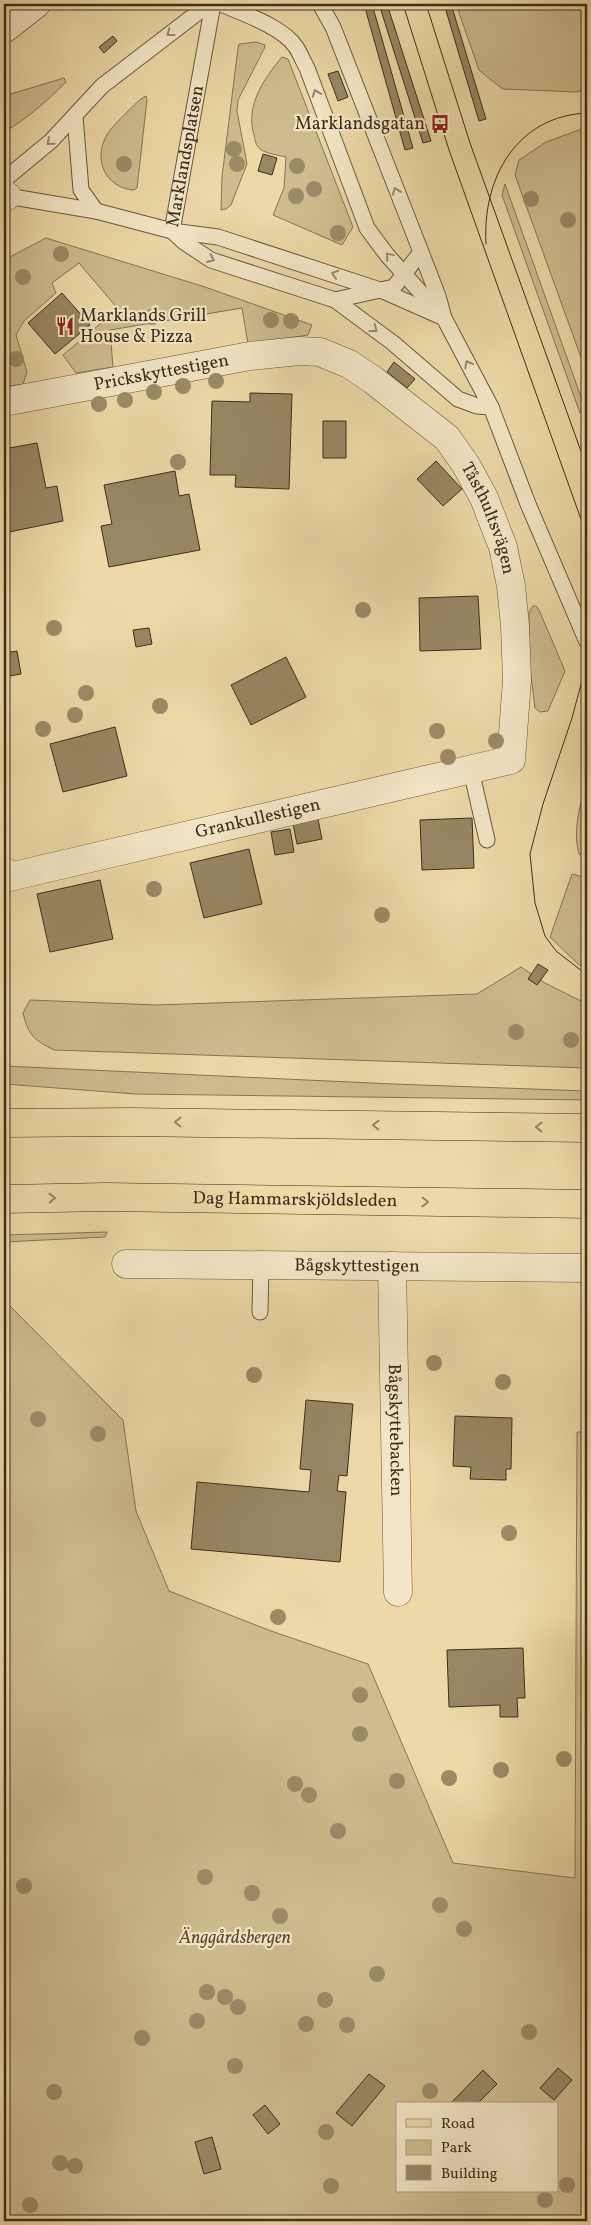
<svg xmlns="http://www.w3.org/2000/svg" width="591" height="2225" font-family="Vollkorn,serif">
<rect width="100%" height="100%" fill="#ecd9a7"/>
<filter id="stains"><feTurbulence type="fractalNoise" baseFrequency=".004" numOctaves="4"/><feColorMatrix values="0 0 0 0 .2 0 0 0 0 .09 0 0 0 0 .02 0 0 0 .5 -.17"/></filter>
<radialGradient id="worn" r=".72"><stop offset=".6" stop-color="#630" stop-opacity="0"/><stop offset="1" stop-color="#630" stop-opacity=".3"/></radialGradient>
<path fill="#cebc8f" stroke="#867555" fill-rule="evenodd" d="M456,4H587V90L577,92L503,89L491,80L479,70Z
M256,42L265,45V47L238,100L237,111L247,164L231,205L226,209L221,210L222,177L238,48L239,44Z
M282,57L288,59L353,227L342,245L273,215L284,188L286,157C278,155 267,154 260,149C256,146 255,140 254,135C245,105 264,79 282,57Z
M64,78L66,82C48,100 26,120 4,132V96Z
M146,96L147,100L137,188L134,190C109,189 94,164 104,141C108,129 120,120 128,111C134,106 139,99 146,96Z
M587,127V374L515,175L519,160L546,142Z
M505,184L586,411L580,413L502,195Z
M46,238L205,287L312,325L308,335L248,344L242,308L110,330L113,367L76,373L63,355L118,309L79,263L52,283L56,293L24,321L16,335L27,372L23,384L4,387V260Z
M533,606H536L539,610L565,671L548,711L540,712L535,708L530,668L529,612Z
M587,777V857L579,854C572,829 581,803 587,777Z
M572,874L587,878V969L578,964L550,937Z
M521,967L545,983L587,1004V1068L54,1050C34,1040 28,1035 23,1013L30,1000L156,1005L477,994Z
M4,1066L393,1084L587,1091V1100L136,1094L4,1084Z
M107,1232L105,1237L4,1242V1235Z
M4,1303H7L123,1420L136,1511L169,1591L271,1631L368,1664L453,1863L575,1878L577,1432H587V2221H4ZM397,2104H557V2191H397Z"/>
<path fill="#988764" stroke="#3e2e1b" d="M364,4H372L413,148L405,150Z
M379,4H387L431,141L423,143Z
M444,4H451L486,119L479,121Z
M113,36L117,41L104,53L99,47Z
M338,71L348,97L338,101L328,74Z
M263,154L277,158L272,175L258,171Z
M62,293L90,325L55,354L28,323Z
M394,362L415,379L407,388L387,372Z
M250,393L292,394L289,489L235,487L236,475H210L212,401L250,402Z
M323,421H346V458H323Z
M37,443L46,488L57,486L63,521L4,533V449Z
M436,461L462,489L443,506L417,479Z
M175,471L179,496L189,494L200,550L109,567L101,526L112,524L104,485Z
M478,596L481,649L420,651L419,598Z
M149,628L152,644L136,647L133,630Z
M17,651L21,674L4,677V653Z
M286,657L306,697L251,725L231,685Z
M115,727L127,776L63,792L50,744Z
M317,814L322,839L297,844L292,819Z
M472,818L474,868L422,870L420,820Z
M290,829L294,852L275,855L271,832Z
M249,849L262,904L204,918L190,863Z
M100,880L113,939L50,952L37,894Z
M538,964L548,970L537,985L528,979Z
M306,1400L353,1404L347,1476L339,1475L337,1491L346,1492L340,1562L191,1549L197,1482L309,1492L311,1470L300,1469Z
M455,1416L512,1418L511,1469H506V1480L470,1479L471,1467L453,1466Z
M523,1648L525,1698H517L518,1717H500V1705L449,1707L447,1650Z
M558,2068L572,2080L554,2100L540,2088Z
M483,2070L497,2084L477,2104H450Z
M369,2074L385,2086L352,2126L336,2113Z
M265,2105L280,2124L268,2134L253,2115Z
M212,2137L221,2169L204,2174L195,2142Z"/>
<g fill="none" stroke-linecap="round" stroke-linejoin="round">
<g stroke="#6a593e" stroke-width="17">
<g id="lane">
<path d="M221,4C242,13 283,27 296,47C300,53 303,61 307,68L367,228L387,255L440,314"/>
<path d="M320,4L333,27L421,252L394,287L335,300"/>
<path d="M75,116L81,190L96,211"/>
<path d="M4,180L51,141L102,86L209,4"/>
<path d="M4,200L7,196L96,211L172,231L218,237L383,291L444,318"/>
<path d="M172,231L184,242L211,260L335,300L393,343L458,399L477,406L491,407"/>
<path id="s1" d="M172,231L213,4"/>
<path d="M421,252L438,296L444,318L491,407L528,504L587,642"/>
<path d="M471,770L487,840"/>
<path d="M260,1312L261,1265"/>
</g>
</g>
<g stroke="#6a593e" stroke-width="29">
<g id="street">
<path d="M4,194L7,196"/>
<path id="s2" d="M4,402L250,356L299,351L320,352L349,364L373,380L447,438L466,465L484,498L503,547L511,586L515,625L517,680L511,760L5,878L4,871"/>
<path id="s3" d="M126,1264L587,1268"/>
<path id="s4" d="M392,1266L398,1592"/>
</g>
</g>
<g stroke="#3e2e1b" stroke-width="29">
<path id="secondary" d="M4,29L36,4"/>
</g>
<g stroke="#3e2e1b" stroke-width="29">
<g id="primary">
<path d="M4,1123L131,1122L587,1128"/>
<path id="s5" d="M4,1199L106,1197L587,1204"/>
</g>
</g>
<use href="#lane" stroke="#f3e6c6" stroke-width="15"/>
<use href="#street" stroke="#f3e6c6" stroke-width="28"/>
<use href="#secondary" stroke="#f3e6c6" stroke-width="28"/>
<use href="#primary" stroke="#ecd9a7" stroke-width="28"/>
<path stroke="#3e2e1b" stroke-width="1" d="M403,4L449,150L587,536
M426,4L470,143L587,468
M486,244C482,179 516,116 587,113
M587,662L572,718L543,804L530,854L535,903L545,936L556,951L587,975"/>
</g>
<g fill="#9c8a67">
<circle cx="234" cy="149" r="8"/>
<circle cx="124" cy="164" r="8"/>
<circle cx="237" cy="164" r="8"/>
<circle cx="297" cy="166" r="8"/>
<circle cx="314" cy="189" r="8"/>
<circle cx="296" cy="196" r="8"/>
<circle cx="531" cy="199" r="8"/>
<circle cx="568" cy="220" r="8"/>
<circle cx="338" cy="233" r="8"/>
<circle cx="61" cy="254" r="8"/>
<circle cx="23" cy="277" r="8"/>
<circle cx="152" cy="317" r="8"/>
<circle cx="271" cy="320" r="8"/>
<circle cx="291" cy="321" r="8"/>
<circle cx="16" cy="359" r="8"/>
<circle cx="216" cy="381" r="8"/>
<circle cx="183" cy="386" r="8"/>
<circle cx="154" cy="392" r="8"/>
<circle cx="125" cy="400" r="8"/>
<circle cx="99" cy="404" r="8"/>
<circle cx="178" cy="462" r="8"/>
<circle cx="363" cy="610" r="8"/>
<circle cx="54" cy="628" r="8"/>
<circle cx="86" cy="693" r="8"/>
<circle cx="160" cy="706" r="8"/>
<circle cx="75" cy="715" r="8"/>
<circle cx="43" cy="729" r="8"/>
<circle cx="437" cy="731" r="8"/>
<circle cx="496" cy="741" r="8"/>
<circle cx="448" cy="757" r="8"/>
<circle cx="154" cy="889" r="8"/>
<circle cx="382" cy="915" r="8"/>
<circle cx="516" cy="1032" r="8"/>
<circle cx="571" cy="1040" r="8"/>
<circle cx="434" cy="1363" r="8"/>
<circle cx="254" cy="1375" r="8"/>
<circle cx="503" cy="1382" r="8"/>
<circle cx="38" cy="1419" r="8"/>
<circle cx="98" cy="1434" r="8"/>
<circle cx="509" cy="1533" r="8"/>
<circle cx="278" cy="1617" r="8"/>
<circle cx="360" cy="1695" r="8"/>
<circle cx="360" cy="1734" r="8"/>
<circle cx="564" cy="1759" r="8"/>
<circle cx="501" cy="1770" r="8"/>
<circle cx="449" cy="1778" r="8"/>
<circle cx="397" cy="1781" r="8"/>
<circle cx="295" cy="1784" r="8"/>
<circle cx="309" cy="1795" r="8"/>
<circle cx="338" cy="1831" r="8"/>
<circle cx="205" cy="1877" r="8"/>
<circle cx="24" cy="1886" r="8"/>
<circle cx="252" cy="1893" r="8"/>
<circle cx="440" cy="1905" r="8"/>
<circle cx="280" cy="1916" r="8"/>
<circle cx="464" cy="1929" r="8"/>
<circle cx="377" cy="1974" r="8"/>
<circle cx="207" cy="1992" r="8"/>
<circle cx="225" cy="1997" r="8"/>
<circle cx="325" cy="2000" r="8"/>
<circle cx="238" cy="2007" r="8"/>
<circle cx="197" cy="2021" r="8"/>
<circle cx="306" cy="2024" r="8"/>
<circle cx="347" cy="2025" r="8"/>
<circle cx="529" cy="2032" r="8"/>
<circle cx="142" cy="2038" r="8"/>
<circle cx="235" cy="2066" r="8"/>
<circle cx="430" cy="2091" r="8"/>
<circle cx="54" cy="2092" r="8"/>
<circle cx="326" cy="2132" r="8"/>
<circle cx="60" cy="2163" r="8"/>
<circle cx="75" cy="2166" r="8"/>
<circle cx="567" cy="2185" r="8"/>
<circle cx="331" cy="2186" r="8"/>
<circle cx="545" cy="2200" r="8"/>
<circle cx="30" cy="2205" r="8"/>
</g>
<defs><path id="oneway-chevron" d="M-2-3.5L2.5 0L-2 3.5" fill="none" stroke-width="1.6" stroke-linecap="round" stroke-linejoin="round" transform="scale(1.25)"/></defs>
<g stroke="#988a70">
<use href="#oneway-chevron" transform="translate(170 33) rotate(143)"/>
<use href="#oneway-chevron" transform="translate(316 93) rotate(-110)"/>
<use href="#oneway-chevron" transform="translate(50 142) rotate(139)"/>
<use href="#oneway-chevron" transform="translate(396 191) rotate(-110)"/>
<use href="#oneway-chevron" transform="translate(389 256) rotate(-130)"/>
<use href="#oneway-chevron" transform="translate(211 259) rotate(24)"/>
<use href="#oneway-chevron" transform="translate(335 274) rotate(-162)"/>
<use href="#oneway-chevron" transform="translate(374 329) rotate(38)"/>
<use href="#oneway-chevron" transform="translate(468 364) rotate(-118)"/>
</g>
<g stroke="#958461">
<use href="#oneway-chevron" transform="translate(178 1122) rotate(-179)"/>
<use href="#oneway-chevron" transform="translate(376 1125) rotate(-179)"/>
<use href="#oneway-chevron" transform="translate(539 1127) rotate(-179)"/>
<use href="#oneway-chevron" transform="translate(52 1198) rotate(-1)"/>
<use href="#oneway-chevron" transform="translate(425 1202) rotate(1)"/>
</g>
<defs>
<g id="bus-bare" transform="scale(1.5)"><path d="M-5-6H5V4H4V6H2V4H-2V6H-4V4H-5ZM-3.5-4V0h7V-4ZM-3.5 1.2v1.5H-2V1.2ZM2 1.2v1.5H3.5V1.2Z" fill="#8f2418" stroke="#f3e6c6" stroke-width="2.5" paint-order="stroke"/></g>
<g id="restaurant-bare" transform="scale(1.5)"><path d="M-5-6h1v4h1v-4h1v4h1v-4h1v5L-1.5 .5V6h-2V.5L-5-1ZM5-6V6H3V1.5H1.5Q1.5-4 5-6Z" fill="#8f2418" stroke="#f3e6c6" stroke-width="2.5" paint-order="stroke"/></g>
</defs>
<g fill-rule="evenodd">
<use href="#bus-bare" x="440" y="124"/>
<use href="#restaurant-bare" x="65" y="326"/>
</g>
<g text-anchor="middle" dominant-baseline="central" stroke-width="4.5" stroke-linejoin="round" paint-order="stroke">
<g font-size="18" fill="#3e2e1b" stroke="#f3e6c6" text-anchor="end">
<text x="425" y="124">Marklandsgatan</text>
<text x="80" y="316" text-anchor="start">Marklands Grill<tspan x="80" dy="21">House &amp; Pizza</tspan></text>
</g>
<g font-size="18" fill="#3e2e1b" stroke="#f3e6c6">
<text stroke="none"><textPath href="#s1" startOffset="76">Marklandsplatsen</textPath></text>
<text stroke="none"><textPath href="#s2" startOffset="160">Prickskyttestigen</textPath></text>
<text stroke="none"><textPath href="#s2" startOffset="566">Tåsthultsvägen</textPath></text>
<text transform="translate(258 819) rotate(-13)">Grankullestigen</text>
<text stroke="none"><textPath href="#s5" startOffset="291">Dag Hammarskjöldsleden</textPath></text>
<text stroke="none"><textPath href="#s3" startOffset="231">Bågskyttestigen</textPath></text>
<text stroke="none"><textPath href="#s4" startOffset="164">Bågskyttebacken</textPath></text>
</g>
<g font-size="18" font-style="italic" fill="#5b4a32" stroke="#f3e6c6">
<text x="235" y="1938">Änggårdsbergen</text>
</g>
</g>
<rect width="591" height="2225" fill="none" stroke="#ecd9a7" stroke-width="20"/>
<rect x="5" y="5" width="581" height="2215" fill="none" stroke="#3e2e1b" stroke-width="2.5"/>
<rect x="10" y="10" width="571" height="2205" fill="none" stroke="#3e2e1b"/>
<rect x="396" y="2102" width="162" height="90" fill="#f3e6c6" stroke="#ab9c82"/>
<rect x="406" y="2119" width="25" height="8" fill="#ecd9a7" stroke="#ab9c82"/>
<text x="441" y="2128" font-size="15" fill="#3e2e1b">Road</text>
<rect x="406" y="2140" width="25" height="15" fill="#cebc8f" stroke="#ab9c82"/>
<text x="441" y="2152" font-size="15" fill="#3e2e1b">Park</text>
<rect x="406" y="2165" width="25" height="15" fill="#988764" stroke="#ab9c82"/>
<text x="441" y="2178" font-size="15" fill="#3e2e1b">Building</text>
<rect width="100%" height="100%" filter="url(#stains)"/>
<rect width="100%" height="100%" fill="url(#worn)"/>
</svg>
